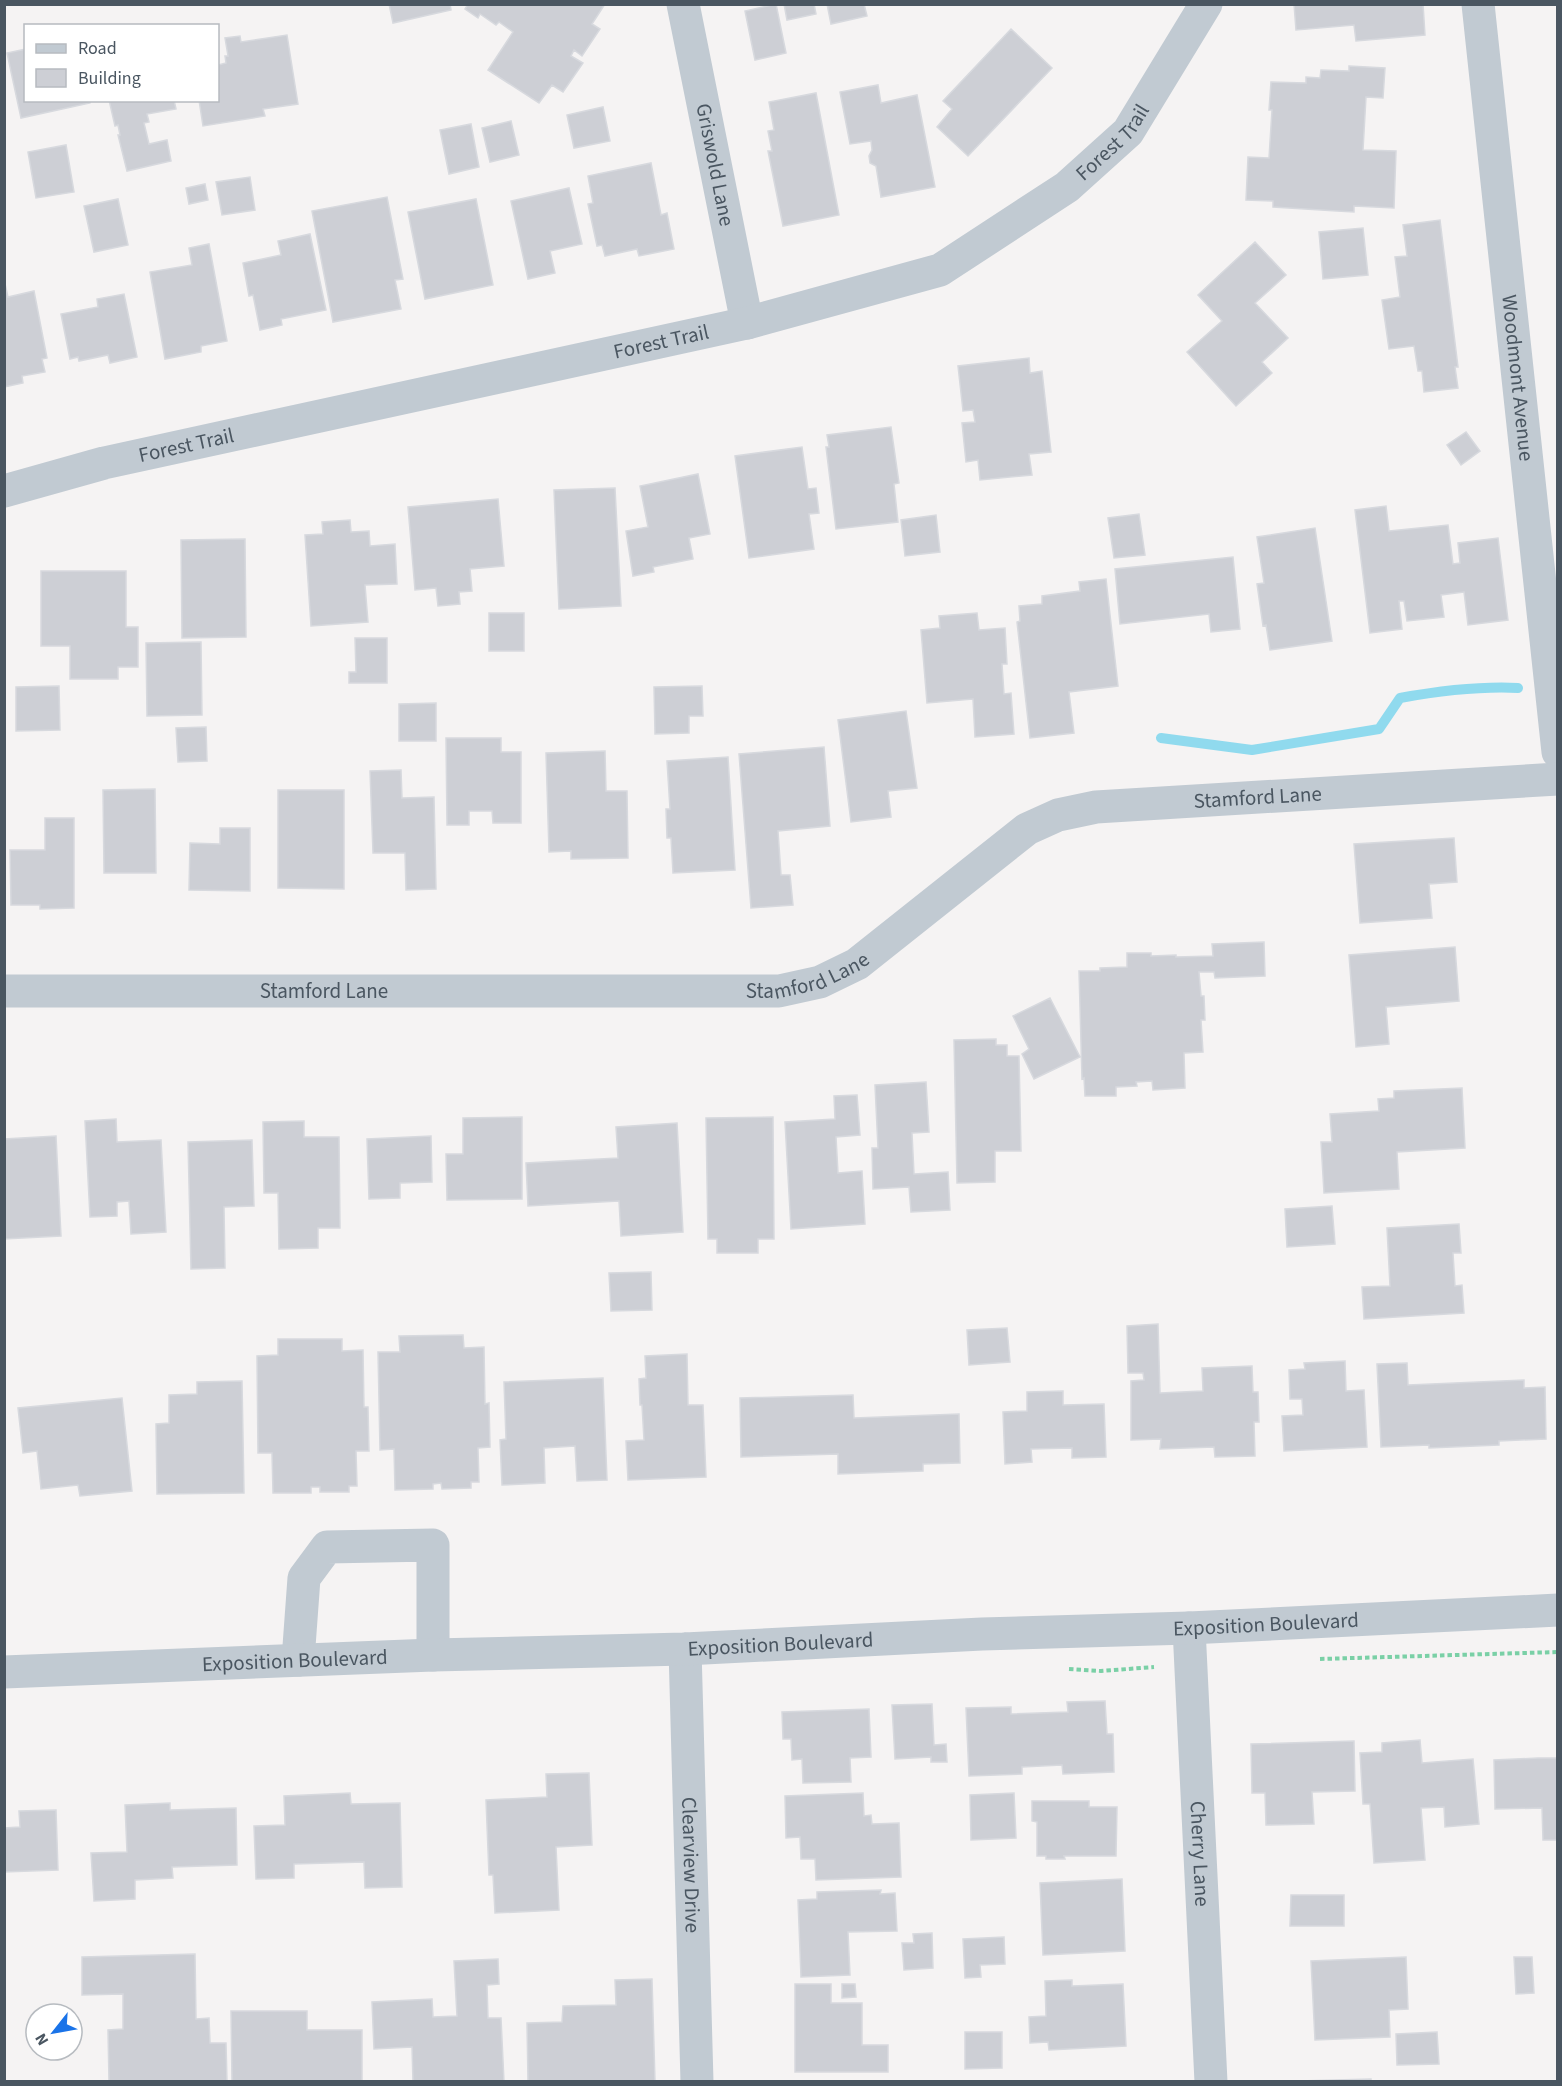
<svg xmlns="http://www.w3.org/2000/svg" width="1562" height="2086" font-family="'Source Sans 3',sans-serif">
<rect width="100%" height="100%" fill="#f5f3f3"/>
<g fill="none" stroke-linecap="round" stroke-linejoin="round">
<path stroke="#90daee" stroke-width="10" d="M1161,738L1252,750L1379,729L1400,698C1439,691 1478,686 1518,688"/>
</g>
<path fill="#cdcfd5" stroke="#d7d9de" stroke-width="1.5" d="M389,4H450L451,10L393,23Z
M468,4H605L592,24L600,29L582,56L574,50L571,56L583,63L563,92L552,85L539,103L488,70L513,32L499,22L496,25L480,14L478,18L465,9Z
M776,4L786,53L755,60L745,11Z
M784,4H814L816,14L787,20Z
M827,4H864L867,16L831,24Z
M1294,4H1423L1425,35L1356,41L1354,25L1296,30Z
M1011,29L1052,68L968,156L937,127L952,109L943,101Z
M287,35L298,104L263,109L265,116L203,126L199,100H218V65L226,63L225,56H228L225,38L240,36L241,42Z
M26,49V100H90V103L21,118L7,53Z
M1349,66L1385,68L1383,98L1366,97L1363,150L1396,151L1394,208L1354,206V212L1337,211L1273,207V201L1246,200L1248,157L1269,158L1272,110H1269L1271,82L1306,83V77L1320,78L1321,70L1349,71Z
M878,85L881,103L917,95L935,187L881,197L876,166L870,163L869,156L872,150L871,141L850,144L840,92Z
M816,93L839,215L783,226L768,151H772L768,131L774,130L769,102Z
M109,100H174L176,109L147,114L149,122L144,123L149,144L167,140L171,161L127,171L118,135H120L118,125L115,126Z
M603,107L610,141L574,148L567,115Z
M511,121L519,155L490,162L482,128Z
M471,124L479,167L449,174L440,130Z
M66,145L74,192L36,198L28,152Z
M651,163L661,215L667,213L674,249L639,256L637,249L605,256L602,245L597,246L588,204L593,203L588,176Z
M250,177L255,210L222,215L216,182Z
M205,184L208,200L189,204L186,188Z
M569,188L582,244L550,251L555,273L528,279L511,201Z
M387,197L403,279L395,280L401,309L333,322L312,211Z
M118,199L128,245L94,252L84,206Z
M476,199L493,285L425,299L408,212Z
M1440,220L1458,367H1455L1458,388L1424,392L1422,371H1418L1414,346L1389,349L1382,300L1400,297L1395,257L1407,256L1403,225Z
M1363,228L1368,275L1323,279L1319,232Z
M310,234L326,310L281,319L282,325L260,330L253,295L249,296L243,263L281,255L278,241Z
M1255,242L1286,275L1255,303L1288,338L1262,362L1272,373L1236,406L1187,352L1222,321L1198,295Z
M209,244L227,341L201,346V352L165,359L150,272L192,265L189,248Z
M5,284L8,297L34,291L47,358L42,359L45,372L22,376L23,383L4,387Z
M124,294L137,357L110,363L108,355L79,361L78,357L70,359L61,314L98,307L97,299Z
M1029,358L1030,373L1042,371L1051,452L1029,454L1032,475L980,480L978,460L966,462L962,423L975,422L973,410L963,411L958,366Z
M891,427L899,483L894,484L898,522L836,529L826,447H829L827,435Z
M1466,432L1480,451L1461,465L1447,445Z
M802,447L808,489L816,488L819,513L809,514L814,549L749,558L735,456Z
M698,474L710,534L689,538L693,559L653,567L654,572L633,576L626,531L648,527L640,486Z
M615,488L621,606L559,609L554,490Z
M498,499L504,566L470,569L472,591L459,592L460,604L438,606L436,588L415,590L408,507Z
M1386,506L1389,531L1448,525L1453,564L1460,563L1458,543L1498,538L1508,620L1468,625L1464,592L1441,595L1444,617L1407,621L1404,601H1399L1402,629L1370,633L1355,510Z
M1139,514L1145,555L1114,558L1108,518Z
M936,515L940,552L905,556L901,520Z
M350,520L351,532L369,531L370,546L395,544L397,584L365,585L368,622L311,626L305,535L323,534L322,522Z
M1315,528L1332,641L1270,650L1266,625L1263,626L1257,584L1264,583L1257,537Z
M245,539L246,637L182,638L181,540Z
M1233,557L1240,629L1211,632L1209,614L1120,624L1115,569Z
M41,571H126V627H138V667H118V679H70V646H41Z
M1106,579L1118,686L1069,692L1074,733L1030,738L1017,622L1020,621L1019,606L1042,604V596L1080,591L1079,582Z
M489,613H524V651H489Z
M977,613L979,630L1005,628L1007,664H1002L1004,694L1011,693L1014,734L975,737L973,699L927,703L921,630L940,628L939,616Z
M355,638H387V683H349V672H356Z
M201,642L202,715L147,716L146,643Z
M59,686L60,730L16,731V687Z
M702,686L703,716H689V733L655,734L654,687Z
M436,703V741H399V704Z
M906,711L917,788L888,791L891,817L851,822L838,720Z
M206,727L207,761L178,762L176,728Z
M446,738H501V752H521V823H493L492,811H469V825H447Z
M824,747L830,826L778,831L781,875H790L793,905L751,908L739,754Z
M605,751L606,791H627L628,858L571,859V851L549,852L546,753Z
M728,757L735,870L673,873L671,838H667L666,809H670L667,761Z
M401,770L402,798L434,797L436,889L406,890L405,853H373L370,771Z
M155,789L156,873H104L103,790Z
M278,790H344V889L278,888Z
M45,818H74V908L40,909V905H11L10,850H45Z
M220,828H250V891L189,890L190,843L220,844Z
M1454,838L1457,882L1429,884L1432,918L1360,923L1354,844Z
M1264,942L1265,976L1215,978L1214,972H1199L1201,996H1204L1205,1020H1201L1203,1052L1184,1053L1185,1088L1153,1090L1152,1081L1136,1082L1137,1086L1116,1087V1096H1085L1084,1078L1082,1079L1079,971H1100V968L1127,967V953H1151V956L1176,955V957L1213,956L1212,944Z
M1455,947L1459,1001L1386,1007L1389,1044L1356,1047L1349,955Z
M1050,998L1080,1057L1034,1079L1022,1054L1029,1049L1013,1016Z
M996,1039V1045H1007V1056H1019L1021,1151H995V1182L957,1183L954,1040Z
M926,1082L929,1132L912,1133L914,1174L948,1172L950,1210L911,1212L909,1187L873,1189L872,1148H878L875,1085Z
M1462,1088L1465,1148L1397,1152L1399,1189L1324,1193L1321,1142H1332L1330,1114L1379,1111L1378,1099L1394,1098V1091Z
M857,1095L860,1135L836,1137L838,1173L862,1171L865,1224L791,1229L785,1122L835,1119L834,1096Z
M522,1117V1199L447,1200L446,1154H463V1118Z
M773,1117L774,1239H758V1253H717V1239H708L706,1118Z
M116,1119L117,1142L161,1140L166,1232L131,1234L129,1201L117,1202V1216L90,1217L85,1121Z
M304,1121V1137H339L340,1228H318V1248L279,1249L278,1193H264L263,1122Z
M677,1123L683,1232L621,1236L619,1201L528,1206L526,1163L618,1158L616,1127Z
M56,1136L61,1236L4,1239V1139Z
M431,1136L432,1182L400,1183V1198L369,1199L367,1139Z
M252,1140L254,1206L224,1207L225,1268L191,1269L188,1142Z
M1332,1206L1335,1244L1287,1247L1285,1209Z
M1459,1224L1461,1253H1453L1455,1286L1462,1285L1464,1313L1364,1319L1362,1287L1390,1286L1387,1228Z
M651,1272L652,1310L611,1311L609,1273Z
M1158,1324L1160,1393L1203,1391L1202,1368L1252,1366L1253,1392H1258L1259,1422H1254L1255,1456L1215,1457L1214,1447L1160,1449L1161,1439L1131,1440V1381L1144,1380L1143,1373H1128L1127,1326Z
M1007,1328L1010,1362L969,1365L967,1330Z
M463,1335L464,1348L484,1347L485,1404L489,1403L490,1447L478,1448L479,1482H471V1488L442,1489L441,1483L433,1484V1489L395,1490L394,1449L380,1450L378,1352H400L399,1336Z
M278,1339H342V1351L363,1350L364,1407H368L369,1451H356L357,1486H349V1492H320V1487H311V1493H273L272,1453H258L257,1356L278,1355Z
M687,1354L688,1405H703L706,1477L628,1480L626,1441L644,1440L642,1405H640L639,1379L646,1378L645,1356Z
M1345,1361L1346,1391L1364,1390L1367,1447L1284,1451L1282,1416L1303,1415L1302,1399H1290L1289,1370L1305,1369L1304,1363Z
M1407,1363L1408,1385L1524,1380V1388L1545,1387L1546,1439L1499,1441V1445L1429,1448V1445L1381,1447L1377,1364Z
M603,1378L607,1480L577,1481L575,1446L544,1448L545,1483L502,1485L500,1440L506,1439L504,1382Z
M242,1381L244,1493L157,1494L156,1424L169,1423V1395L197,1394V1382Z
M1063,1391V1405L1104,1404L1106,1457L1072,1458V1448L1031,1449L1032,1462L1005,1464L1003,1412L1027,1411V1392Z
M853,1395L854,1418L959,1414L960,1463L923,1464V1471L838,1474V1454L741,1457L740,1398Z
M122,1398L132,1491L80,1496L78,1485L41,1489L37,1451L23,1453L18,1408Z
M1105,1701L1107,1734H1113L1114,1772L1063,1774L1062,1765L1022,1767V1774L969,1776L966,1708L1011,1707V1714L1068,1712L1067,1702Z
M932,1704L934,1745L946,1744L947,1762H931V1757L895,1759L892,1705Z
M869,1709L871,1757L850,1758L851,1782L803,1783L802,1759L792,1760L791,1739H783L782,1712Z
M1420,1740L1422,1763L1473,1759L1479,1824L1445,1827L1444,1807L1421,1808L1425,1860L1374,1863L1370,1804H1363L1360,1753L1382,1752V1743Z
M1354,1741L1355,1791L1312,1792L1314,1824L1266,1825L1265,1793H1252L1251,1744Z
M1538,1758H1558V1840H1543L1542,1808L1495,1809L1494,1760Z
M589,1773L592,1845L556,1847L559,1910L495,1913L493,1875H489L486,1800L547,1797L546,1774Z
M350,1793L351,1804L400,1803L402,1887L365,1888L364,1862L294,1864V1878L256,1879L254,1826L285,1825L284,1796Z
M863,1793L864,1816L871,1815L872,1824L899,1823L901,1877L816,1880L815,1859H801L800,1837L786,1838L785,1796Z
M1014,1793L1016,1838L971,1840L970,1795Z
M1032,1801H1089V1807H1117L1116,1856H1064L1065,1859H1046V1856H1037V1822L1032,1821Z
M170,1803V1810L236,1808L237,1865L172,1867L173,1878L135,1880V1899L94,1901L91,1853L127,1852L125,1805Z
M56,1810L58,1870L4,1872V1828L20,1827L19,1811Z
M1122,1879L1125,1951L1043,1955L1040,1883Z
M881,1890L880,1894L895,1893L897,1931L848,1932L850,1975L801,1977L798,1900L817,1899V1892Z
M1291,1895H1344V1926H1290Z
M932,1933L933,1968L904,1970L902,1943H914L913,1934Z
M1004,1937L1005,1964L980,1965L981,1977L965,1978L963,1939Z
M195,1954L196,2019L209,2018L210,2043H226L227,2082H109L108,2030L123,2029V1994L82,1995V1957Z
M1406,1957L1408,2009L1389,2010L1390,2037L1315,2040L1311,1961Z
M1514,1957H1532L1534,1993L1516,1994Z
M498,1959L499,1984L487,1985L488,2018H501L504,2082H413L412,2047L374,2049L372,2002L432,1999L433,2017L457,2016L454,1961Z
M652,1979L655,2081L528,2082L527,2023L562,2022L563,2006L616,2005L615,1980Z
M1072,1980V1986L1123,1984L1126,2046L1049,2050L1048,2042L1030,2043L1029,2017L1046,2016L1045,1981Z
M795,1984H831V2003H862V2045H888V2072H795Z
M842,1984H855L856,1997L842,1998Z
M231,2011H307V2030H362V2082H232Z
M965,2032H1002V2068L965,2069Z
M1437,2032L1439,2064L1397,2065L1396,2034Z
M1371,2079V2082L1298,2081Z"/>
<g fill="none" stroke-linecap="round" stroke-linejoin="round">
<path stroke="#7ad0a6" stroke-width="4" stroke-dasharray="4.5 3" stroke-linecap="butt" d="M1320,1659L1558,1652
M1069,1669L1101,1671L1154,1667"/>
<g stroke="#c1cad2" stroke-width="33">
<path id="s1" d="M683,4L747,323"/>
<path id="s2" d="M1478,4L1558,752"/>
<path id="s3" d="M4,491L104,463L747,323L940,270L1067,187L1128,132L1206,4"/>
<path id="s4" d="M4,991H779L820,982L857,964L1027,829L1058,815L1096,807L1558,779"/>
<path id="s5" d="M1189,1628L1211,2082"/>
<path id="s6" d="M685,1649L697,2082"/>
<path d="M298,1660L304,1578L327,1547L433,1545V1655"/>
<path id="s7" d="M4,1672L433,1655L685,1649L982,1634L1189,1628L1558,1610"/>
</g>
</g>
<g text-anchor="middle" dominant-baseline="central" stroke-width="4.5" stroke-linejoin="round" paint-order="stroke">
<g font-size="21" fill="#4a5661" stroke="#fff">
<text stroke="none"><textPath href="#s3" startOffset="1178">Forest Trail</textPath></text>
<text stroke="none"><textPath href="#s1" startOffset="164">Griswold Lane</textPath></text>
<text stroke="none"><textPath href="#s3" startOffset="674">Forest Trail</textPath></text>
<text stroke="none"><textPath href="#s2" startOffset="376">Woodmont Avenue</textPath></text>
<text stroke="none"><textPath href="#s3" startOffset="188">Forest Trail</textPath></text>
<text stroke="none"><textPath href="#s4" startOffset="1310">Stamford Lane</textPath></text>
<text stroke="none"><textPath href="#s4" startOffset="806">Stamford Lane</textPath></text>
<text stroke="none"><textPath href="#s4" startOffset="320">Stamford Lane</textPath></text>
<text stroke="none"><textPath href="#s7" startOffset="1263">Exposition Boulevard</textPath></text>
<text stroke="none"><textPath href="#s7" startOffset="777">Exposition Boulevard</textPath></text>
<text stroke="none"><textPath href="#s7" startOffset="291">Exposition Boulevard</textPath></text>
<text stroke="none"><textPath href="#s5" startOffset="226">Cherry Lane</textPath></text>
<text stroke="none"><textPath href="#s6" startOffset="216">Clearview Drive</textPath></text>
</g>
</g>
<rect width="1562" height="2086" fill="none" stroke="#4a5661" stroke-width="12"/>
<rect x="24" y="24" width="195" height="78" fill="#ffffff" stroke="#b7bbc0" stroke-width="1.5"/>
<rect x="36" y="44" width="30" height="9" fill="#c1cad2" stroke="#b7bbc0" stroke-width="1.5"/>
<text x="78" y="54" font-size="18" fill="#4a5661">Road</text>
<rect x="36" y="69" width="30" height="18" fill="#cdcfd5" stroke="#b7bbc0" stroke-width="1.5"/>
<text x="78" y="84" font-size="18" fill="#4a5661">Building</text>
<g transform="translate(54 2032) rotate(239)"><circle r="28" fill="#ffffff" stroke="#b7bbc0" stroke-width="1.5"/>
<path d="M0-4.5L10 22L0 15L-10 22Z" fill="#1a73e8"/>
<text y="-9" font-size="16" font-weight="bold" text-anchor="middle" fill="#4a5661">N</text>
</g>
</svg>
